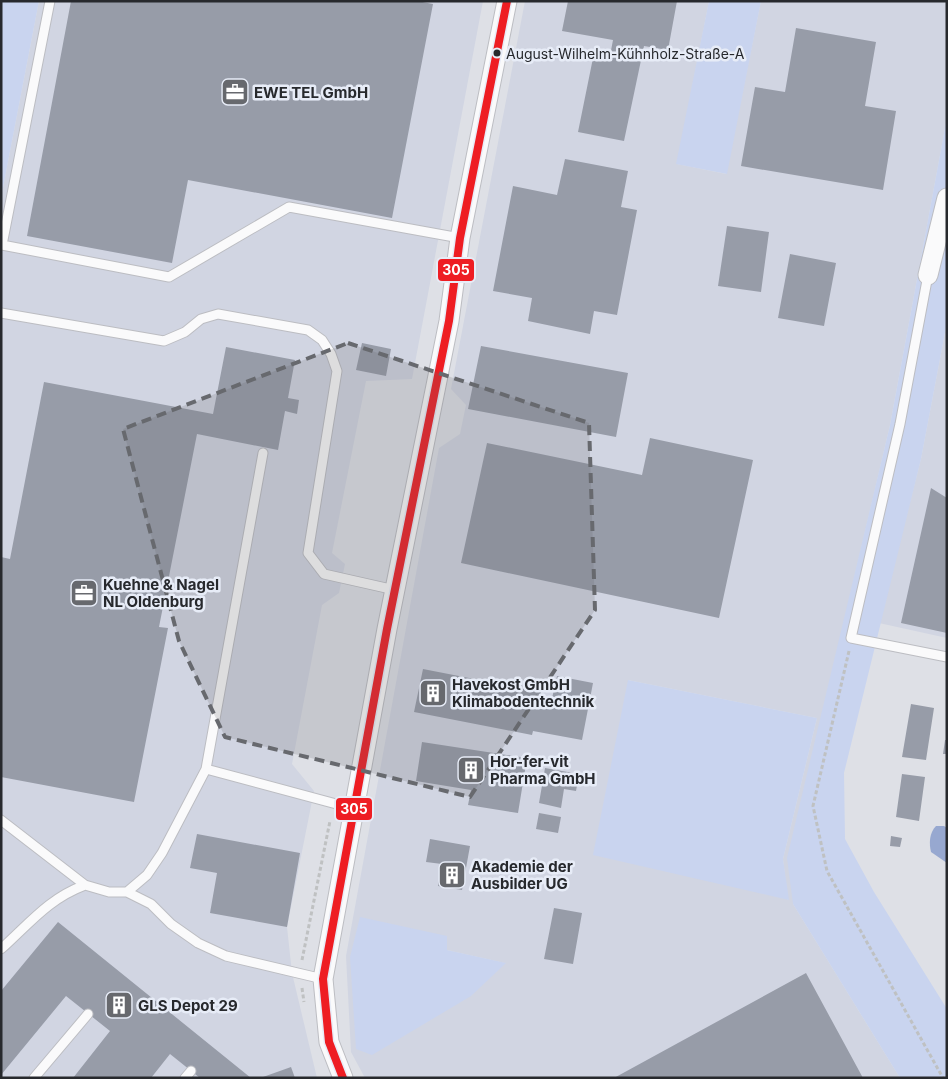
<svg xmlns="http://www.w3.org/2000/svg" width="948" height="1079" font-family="Inter,sans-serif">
<rect width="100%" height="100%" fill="#dee0e6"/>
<path fill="#d1d5e2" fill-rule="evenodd" d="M39,1H483L412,379L366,381L332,553L345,564L339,593L322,605L292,764L314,791L287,927L292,973L317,1078H1V198Z
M525,1H709L677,164L726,174L761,1L947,2V117L890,425L822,715L793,904L900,1078H365L351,1052L346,956L439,448L460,434L466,405L451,389ZM628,680L817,718L783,859L788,900ZM446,936L447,950L505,963L350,957Z
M947,322V638L879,623L921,459Z"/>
<path fill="#c9d4ef" d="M1,1H39L1,198Z
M709,1H761L727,174L676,164Z
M947,117V322L921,459L844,773L845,839L874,892L947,1009V1078H900L793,904L787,858L890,425Z
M628,680L817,718L783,859L789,900L593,855Z
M360,917L447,936V950L506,963L471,996L372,1055L356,1049L350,957Z"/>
<path fill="#97a8d0" d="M936,826H944L947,828V863L931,852C929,844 929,833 936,826Z"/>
<path fill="#979ca8" d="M71,1H417L433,4L392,218L188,180L172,263L27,236Z
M568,1H677L668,50L644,46L624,141L578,132L593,58L609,61L613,40L562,31Z
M796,28L876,42L865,106L896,111L883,190L741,166L755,87L785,92Z
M565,159L628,171L621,207L637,210L617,315L594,311L590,334L528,321L532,298L493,291L513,186L557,195Z
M727,226L769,232L761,292L718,286Z
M790,254L836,263L824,326L778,318Z
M362,343L391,349L386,376L356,370Z
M481,346L628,373L616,437L468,409Z
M226,347L295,360L288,398L299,400L297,414L285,411L278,450L197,434L159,627L168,628L134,802L1,777V557L10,559L44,382L213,414Z
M650,438L753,460L719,618L461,563L487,443L642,475Z
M931,488L947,498V633L901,623Z
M423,669L541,692L539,701L551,703L557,676L593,683L582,740L533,731L532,735L414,712Z
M911,704L934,708L926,760L902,757Z
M945,740H947V754H943Z
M422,742L527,758L518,813L468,805L471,790L416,781Z
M545,768L579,774L576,791L564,789L561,808L539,803Z
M902,774L925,777L919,821L896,817Z
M539,813L561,817L558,833L536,829Z
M197,834L300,853L287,927L210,913L217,873L190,868Z
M891,836L902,838L900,847L890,846Z
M430,839L470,846L462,890L438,886L442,864L426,862Z
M554,908L582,913L573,964L544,959Z
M58,922L251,1078H200L170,1054L151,1078H73L110,1031L66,996L1,1075V991Z
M806,973L863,1078H614Z
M291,1067L295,1078H263V1077Z"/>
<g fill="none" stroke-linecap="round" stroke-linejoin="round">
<g stroke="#bcbdc2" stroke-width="11">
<path id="service" d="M50,1L2,245L169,277L289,207L460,238
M928,275L900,424L851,638L947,657
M1,313L164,341L185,332L201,319L218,314L308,330L322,340L331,354L337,371L308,553L324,574L395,590
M206,769L355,809
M1,820L85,885L109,892H127L147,875L162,853L206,769L263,453
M127,892L151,904L171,924L198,943L226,956L323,979
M1,949C30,923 48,899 85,885
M34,1078L88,1014
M185,1078L191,1071"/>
</g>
<g stroke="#bcbdc2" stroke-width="21">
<path id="minor" d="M928,275L947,198
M343,1078L329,1042L323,979L387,629L449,321L460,238L507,1"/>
</g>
<path stroke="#bfc1c2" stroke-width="3" stroke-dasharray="4 2.5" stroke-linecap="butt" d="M849,651L813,806L827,871L943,1078
M302,960L330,821
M302,988L304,1002"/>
<use href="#service" stroke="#fafafb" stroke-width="9"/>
<use href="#minor" stroke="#fafafb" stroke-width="19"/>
<g stroke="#e7ecf7" stroke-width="11">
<path id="bus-1" d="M343,1078L329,1042L323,979L387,629L449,321L460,238L507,1"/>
</g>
<use href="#bus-1" stroke="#ee1d23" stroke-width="8"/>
</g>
<path fill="#67696e" fill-opacity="0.2" stroke="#67696e" stroke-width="4" stroke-dasharray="10 6" stroke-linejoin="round" d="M348,343L589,423L595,610L470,797L225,737L179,641L123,429Z"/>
<defs>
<g id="office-square" transform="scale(1.4375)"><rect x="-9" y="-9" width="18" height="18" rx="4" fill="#67696e" stroke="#e7ecf7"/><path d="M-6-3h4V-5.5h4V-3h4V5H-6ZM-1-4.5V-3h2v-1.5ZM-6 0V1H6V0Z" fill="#fff"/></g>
<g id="building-square" transform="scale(1.4375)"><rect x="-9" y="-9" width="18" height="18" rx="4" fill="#67696e" stroke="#e7ecf7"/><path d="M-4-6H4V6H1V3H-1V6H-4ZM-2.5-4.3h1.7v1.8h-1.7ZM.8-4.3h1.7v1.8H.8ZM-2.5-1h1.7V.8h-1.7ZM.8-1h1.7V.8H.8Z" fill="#fff"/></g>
</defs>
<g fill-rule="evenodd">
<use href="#office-square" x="235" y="92"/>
<use href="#office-square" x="84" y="593"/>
<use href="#building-square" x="433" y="693"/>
<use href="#building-square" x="471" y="770"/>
<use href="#building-square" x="452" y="875"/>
<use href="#building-square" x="119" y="1005"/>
</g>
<circle fill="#27292d" stroke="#e7ecf7" stroke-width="2" cx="497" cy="53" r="4.5"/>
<g text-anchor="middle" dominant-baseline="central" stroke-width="5" stroke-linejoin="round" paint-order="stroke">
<g font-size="14" fill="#27292d" stroke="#e7ecf7" text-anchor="start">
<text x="506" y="53">August-Wilhelm-Kühnholz-Straße-A</text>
</g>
<g font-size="15" font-weight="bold" fill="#27292d" stroke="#e7ecf7" text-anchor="start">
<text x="254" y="92">EWE TEL GmbH</text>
<text x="103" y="584">Kuehne &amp; Nagel<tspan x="103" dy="17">NL Oldenburg</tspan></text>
<text x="452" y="684">Havekost GmbH<tspan x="452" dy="17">Klimabodentechnik</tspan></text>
<text x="490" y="761">Hor-fer-vit<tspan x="490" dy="17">Pharma GmbH</tspan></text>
<text x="471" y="866">Akademie der<tspan x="471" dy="17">Ausbilder UG</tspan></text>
<text x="138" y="1005">GLS Depot 29</text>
</g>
</g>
<g stroke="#e7ecf7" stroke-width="2">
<rect x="437" y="258" width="38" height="24" rx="5" fill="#ee1d23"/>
<rect x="335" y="797" width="38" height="24" rx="5" fill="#ee1d23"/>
</g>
<g font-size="14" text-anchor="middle" font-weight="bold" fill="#fff">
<text x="456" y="275">305</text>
<text x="354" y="814">305</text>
</g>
<rect width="948" height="1079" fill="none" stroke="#27292d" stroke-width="5"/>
</svg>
